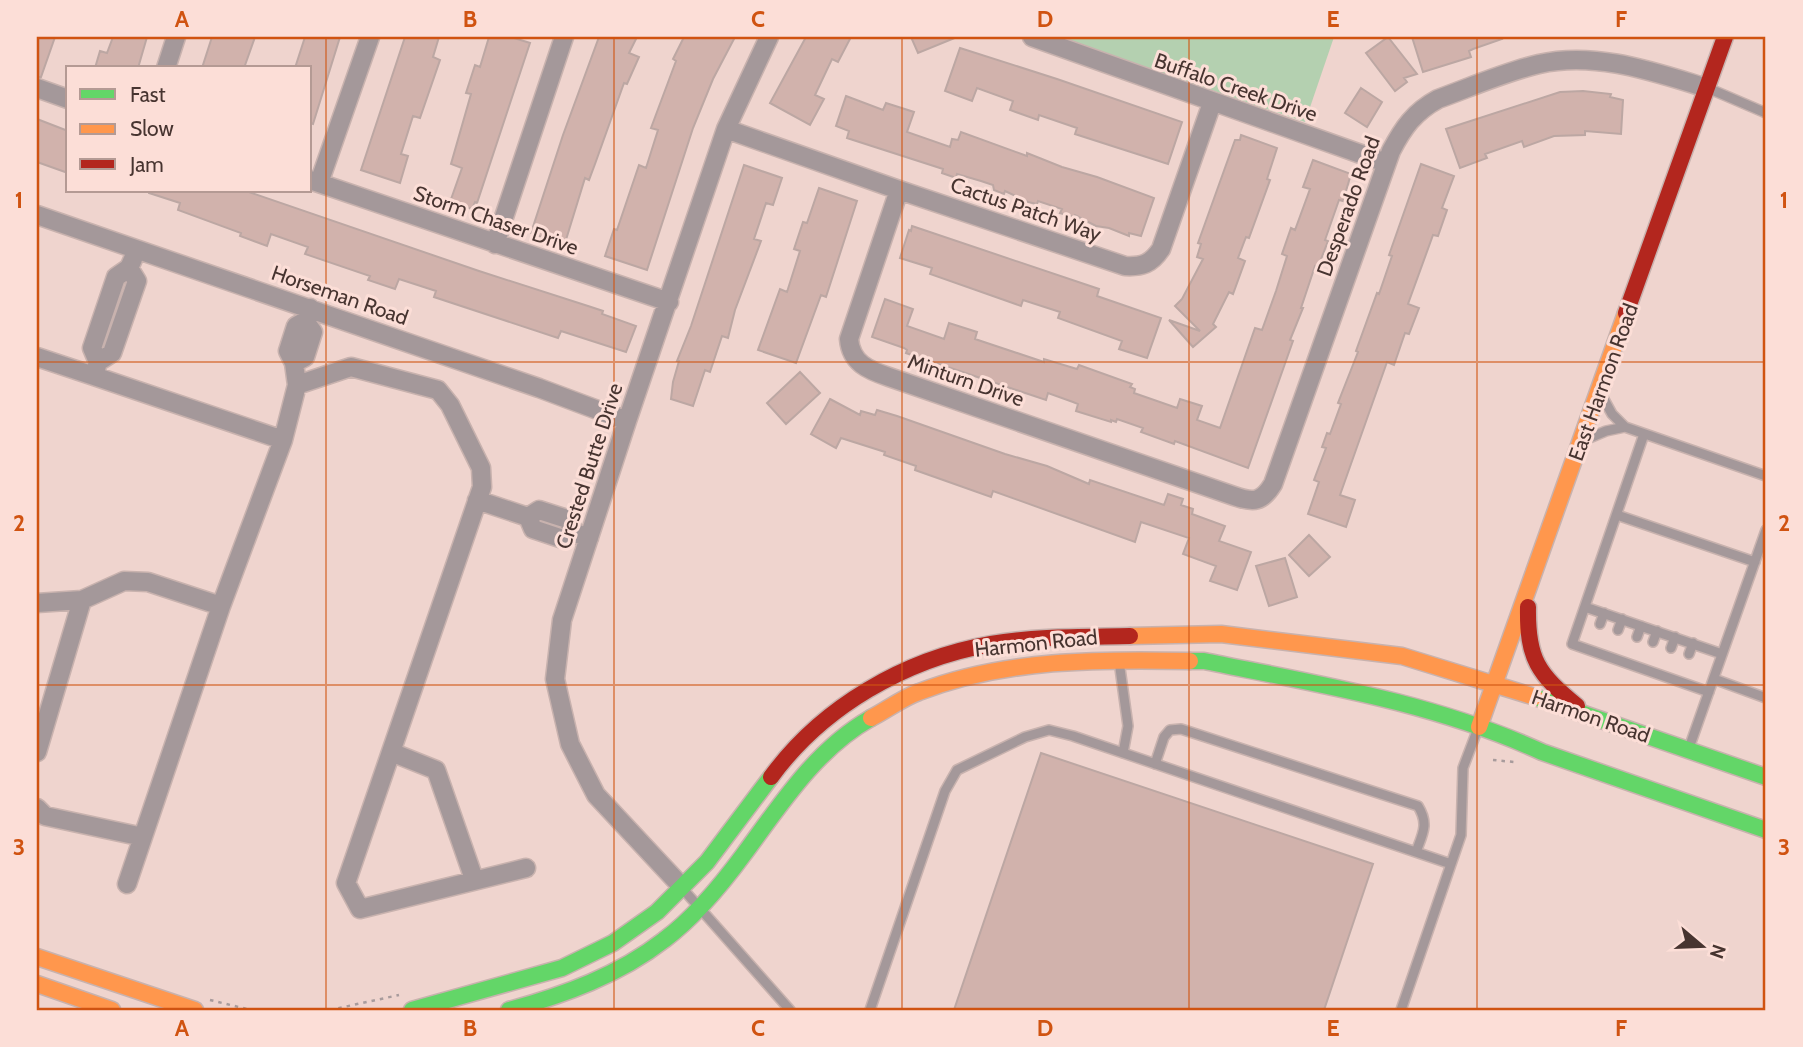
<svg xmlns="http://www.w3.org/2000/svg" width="1803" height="1047" font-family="Cabin,sans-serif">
<rect width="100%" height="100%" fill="#efd4ce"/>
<path fill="#b4d0b0" d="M1057,37H1334L1305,122Z"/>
<path fill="#d1b2ac" stroke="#bca7a3" stroke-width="2" d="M37,37H55L41,77H37Z
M113,37H147L138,68H95L100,51L107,53Z
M212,37H255L244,68H202Z
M305,37H340L313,124L310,123V68H295Z
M405,37H439L433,57L440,60L420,118L413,116L401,154L408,156L400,183L361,170Z
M489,37H511L530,43L477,203L475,202L472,209L450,202L462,168L451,164L471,94L466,93L475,65L480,67Z
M599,37H637L629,53L639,57L627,84L624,83L595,164L589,180L585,178L565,243L556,240L555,242L531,233L563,135Z
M684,37H735L713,79L693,128L647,270L605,256L614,229L617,230L639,165L646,168L658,130L651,128L676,61L673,59Z
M806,37H851L838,62L832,59L815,95L824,99L810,125L770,103Z
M911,37H957L918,53Z
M1388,37L1417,74L1404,78L1407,82L1395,91L1366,53Z
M1412,37H1501L1502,39L1473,49L1469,51L1471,57L1423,72Z
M960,48L1057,79L1182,122L1168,164L1075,134L1077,128L1039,115L1038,120L1010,110L1013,101L977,88L972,101L945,91Z
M1361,88L1382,102L1367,127L1345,113Z
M1583,91L1611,94L1610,97L1623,100L1621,134L1585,131V135L1554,136L1524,147L1522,141L1485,154L1487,158L1460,168L1446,129L1560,92Z
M846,96L883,110L886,103L914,112L907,132L950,147L952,139L958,140L961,132L1027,156V153L1062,167L1097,177L1154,198L1141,236L1129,233V236L1109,228L1096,226L1075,215L1074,217L1060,213L1062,209L1038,201L1037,204L1028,202L1005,191L1004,194L994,190L993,185L981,181L957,174L956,178L942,173L943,169L847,138L849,131L836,126Z
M37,119L68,131V173L37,162Z
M1241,135L1277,148L1267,179L1270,180L1249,238L1246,237L1238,258L1245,261L1233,294L1229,292L1213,324L1216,327L1193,347L1169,320L1200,331L1175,306L1182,299L1203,259L1197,257L1201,244L1198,243L1235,140H1240Z
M1313,160L1351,174L1343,201L1339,200L1325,240L1328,241L1318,267L1315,266L1301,308H1303L1290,340L1293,341L1248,468L1175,441L1174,444L1141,432L1143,428L1117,419L1116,422L1111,420V422L1076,411L1078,404L1073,402L1048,393L1046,400L906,353L907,350L904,348L872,337L885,299L913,309L907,326L944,339L949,323L977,332L975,339L1044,362V359L1077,369L1079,365L1132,384L1130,387L1135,389L1134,393L1177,408L1180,399L1202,406L1197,420L1220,428L1255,328L1262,330L1276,291L1287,256L1282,254L1291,228L1295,230L1310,189L1303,187Z
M1421,164L1454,176L1442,208L1447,210L1438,236L1433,235L1408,304L1419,308L1409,334L1405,333L1394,365L1387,362L1340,495L1355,500L1346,527L1308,514L1319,482L1314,480L1326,448L1322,447L1327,433L1330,434L1341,404L1338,403L1358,352L1356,351L1377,293L1379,294L1392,256L1389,255Z
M744,165L782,178L773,205L766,203L754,239L761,241L735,310L728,338L722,336L710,372L705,370L693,406L671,399L673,382L679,361H677L691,326Z
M819,188L857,201L826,297L821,295L796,363L758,350L780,289L787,292L800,251L794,249L803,222L807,223Z
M149,191H246L479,271L588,306L603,311L602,314L636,326L626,352L561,331L558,338L434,297L436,291L399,279L395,289L368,280L370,276L305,254L308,247L271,234L267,246L240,236L241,233L178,210L180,203L149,193Z
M912,226L1099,289L1097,296L1161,318L1147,358L1119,349L1122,341L1058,318L1060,312L1023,300L1021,306L990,295L930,274L932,268L900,258L909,230L911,231Z
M800,372L820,393L786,424L767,403Z
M830,399L860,415L861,411L875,415L877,410L897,416L1005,454L1047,466L1089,484L1090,480L1164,505L1168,494L1183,499L1181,505L1193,509L1192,514L1225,526L1219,541L1251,552L1237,590L1210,581L1216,566L1183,554L1189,538L1141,522L1135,542L993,491L991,497L946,481L915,470L916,466L884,455L885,452L841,438L836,448L811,434Z
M1309,535L1330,557L1309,576L1289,555Z
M1285,558L1297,597L1269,606L1256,566Z
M1041,753L1373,864L1324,1010H954Z"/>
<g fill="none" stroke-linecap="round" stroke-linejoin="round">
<g stroke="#c8b2ae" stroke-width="12">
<path id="lane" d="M1710,89L1766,113
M1601,394L1612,414L1625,427L1766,476
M1644,434L1572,644L1709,692
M1587,439L1606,431L1625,427
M1617,515L1755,562
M1585,607L1722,654
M1600,624L1604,613
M1618,630L1622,619
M1637,637L1641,626
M1653,642L1657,631
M1671,648L1675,637
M1689,654L1693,643
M1119,661L1128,726L1123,753
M1714,679L1766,698
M1689,748L1766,530
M1155,764L1164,737L1170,730L1181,729L1418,806C1429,824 1423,833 1416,852
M682,888L790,1010
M870,1010L945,791L957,770L1025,737L1049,730L1073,736L1451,864
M1401,1010L1461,835L1463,768L1477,731"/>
</g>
<g stroke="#c8b2ae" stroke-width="21">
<path id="street" d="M1032,37L1386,163
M166,68L176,37
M37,88L68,99
M726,129L899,190L1125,266C1142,267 1151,264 1161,249L1212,103
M310,180L669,302
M319,183L370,37
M899,190L849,339C851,363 868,370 889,377L1234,496C1254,503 1262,502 1273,484L1391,151C1403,128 1414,112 1438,99C1471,87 1505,72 1539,64C1596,51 1654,72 1707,88
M37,215L539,388L627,421
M495,244L564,37
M37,357L94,376L98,362L112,353L137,281L129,268
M98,362L92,348L116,277L129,268L133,259
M294,363L305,357L313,332L305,321
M94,376L283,440
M297,385L351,367L438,390L450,405L481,468L482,487L346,883L360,909L526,868
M477,500L528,517L533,529L563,539L575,533L589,538
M528,517L539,510L567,519L575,533
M37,603L82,600L124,581L148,582L221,606L283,440L297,385L294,363L288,351L296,326L305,321L310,308
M37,752L82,600
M391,752L436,770L474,879
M37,808L45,816L143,837
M127,884L221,606
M682,887L596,795L570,744L555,679L562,620L627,421L726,129L769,37"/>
</g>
<g stroke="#c8b2ae" stroke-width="19">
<path id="fast" d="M1190,661H1204C1318,684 1435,703 1542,752L1766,830
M1535,697L1766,777
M412,1010L562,968L613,943L657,912L707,862L771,777
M509,1010C564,995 619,975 664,940C695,917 722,884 744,854C781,804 816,749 871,718"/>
</g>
<g stroke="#c8b2ae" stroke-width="19">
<path id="slow" d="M1130,636L1221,634L1402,656L1535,697
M871,718C887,710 902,698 919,692C1004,659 1100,659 1190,661
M1479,727L1626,313
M37,957L195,1010
M37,984L112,1010"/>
</g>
<g stroke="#c8b2ae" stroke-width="19">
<path id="jam" d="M1626,313L1725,37
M1528,607C1527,659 1538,674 1577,706
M771,777C822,707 905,659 991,644C1036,636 1084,637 1130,636"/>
</g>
<path stroke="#a89b9c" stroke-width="2.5" stroke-dasharray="3.5 5" stroke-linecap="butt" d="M1493,760L1514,762
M210,1000L251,1010
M330,1010L399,995"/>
<use href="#lane" stroke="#a4989a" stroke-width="9"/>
<use href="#street" stroke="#a4989a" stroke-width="18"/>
<use href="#fast" stroke="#63d668" stroke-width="16"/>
<use href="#slow" stroke="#ff974d" stroke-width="16"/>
<use href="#jam" stroke="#b3261e" stroke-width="16"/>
</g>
<path fill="none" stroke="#d05311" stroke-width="2" stroke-opacity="0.55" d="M326,37V1010M614,37V1010M902,37V1010M1189,37V1010M1477,37V1010M37,362H1766M37,685H1766"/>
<g text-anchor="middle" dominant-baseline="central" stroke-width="6" stroke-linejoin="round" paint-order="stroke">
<g font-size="21" fill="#473430" stroke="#fcded7">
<text transform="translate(1236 87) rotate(19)">Buffalo Creek Drive</text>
<text transform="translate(1348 206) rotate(-70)">Desperado Road</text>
<text transform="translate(1026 209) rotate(19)">Cactus Patch Way</text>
<text transform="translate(496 220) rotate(19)">Storm Chaser Drive</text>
<text transform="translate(340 295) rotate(19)">Horseman Road</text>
<text transform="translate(966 380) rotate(19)">Minturn Drive</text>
<text transform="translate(1603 382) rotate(-70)">East Harmon Road</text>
<text transform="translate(589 466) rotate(-72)">Crested Butte Drive</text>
<text transform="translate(1036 643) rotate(-6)">Harmon Road</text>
<text transform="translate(1591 716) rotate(19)">Harmon Road</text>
</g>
</g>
<rect width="1803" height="1047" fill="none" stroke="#fcded7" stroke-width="77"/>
<rect x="66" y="66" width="245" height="126" fill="#fcded7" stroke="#b49a94" stroke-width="2"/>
<rect x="80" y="89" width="35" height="10" fill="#63d668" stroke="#b49a94" stroke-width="2"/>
<text x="130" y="102" font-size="21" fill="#473430">Fast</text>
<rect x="80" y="124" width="35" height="10" fill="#ff974d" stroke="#b49a94" stroke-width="2"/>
<text x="130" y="136" font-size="21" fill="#473430">Slow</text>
<rect x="80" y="159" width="35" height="10" fill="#b3261e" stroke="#b49a94" stroke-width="2"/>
<text x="130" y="172" font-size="21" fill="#473430">Jam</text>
<g transform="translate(1702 946) rotate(109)" stroke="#fcded7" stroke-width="5" paint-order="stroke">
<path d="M0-5L12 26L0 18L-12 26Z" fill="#473430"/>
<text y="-10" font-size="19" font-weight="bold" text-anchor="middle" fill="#473430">N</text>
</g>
<rect x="38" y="38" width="1726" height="971" fill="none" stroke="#d05311" stroke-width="2.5"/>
<g font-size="23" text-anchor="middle" font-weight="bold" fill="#d05311">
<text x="182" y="27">A</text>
<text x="470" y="27">B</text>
<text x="758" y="27">C</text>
<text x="1045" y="27">D</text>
<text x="1333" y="27">E</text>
<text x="1621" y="27">F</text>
<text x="19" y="208">1</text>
<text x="1784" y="208">1</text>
<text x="19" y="531">2</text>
<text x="1784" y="531">2</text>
<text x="19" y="855">3</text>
<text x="1784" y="855">3</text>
<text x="182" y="1036">A</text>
<text x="470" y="1036">B</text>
<text x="758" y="1036">C</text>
<text x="1045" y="1036">D</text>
<text x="1333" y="1036">E</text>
<text x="1621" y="1036">F</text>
</g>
</svg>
